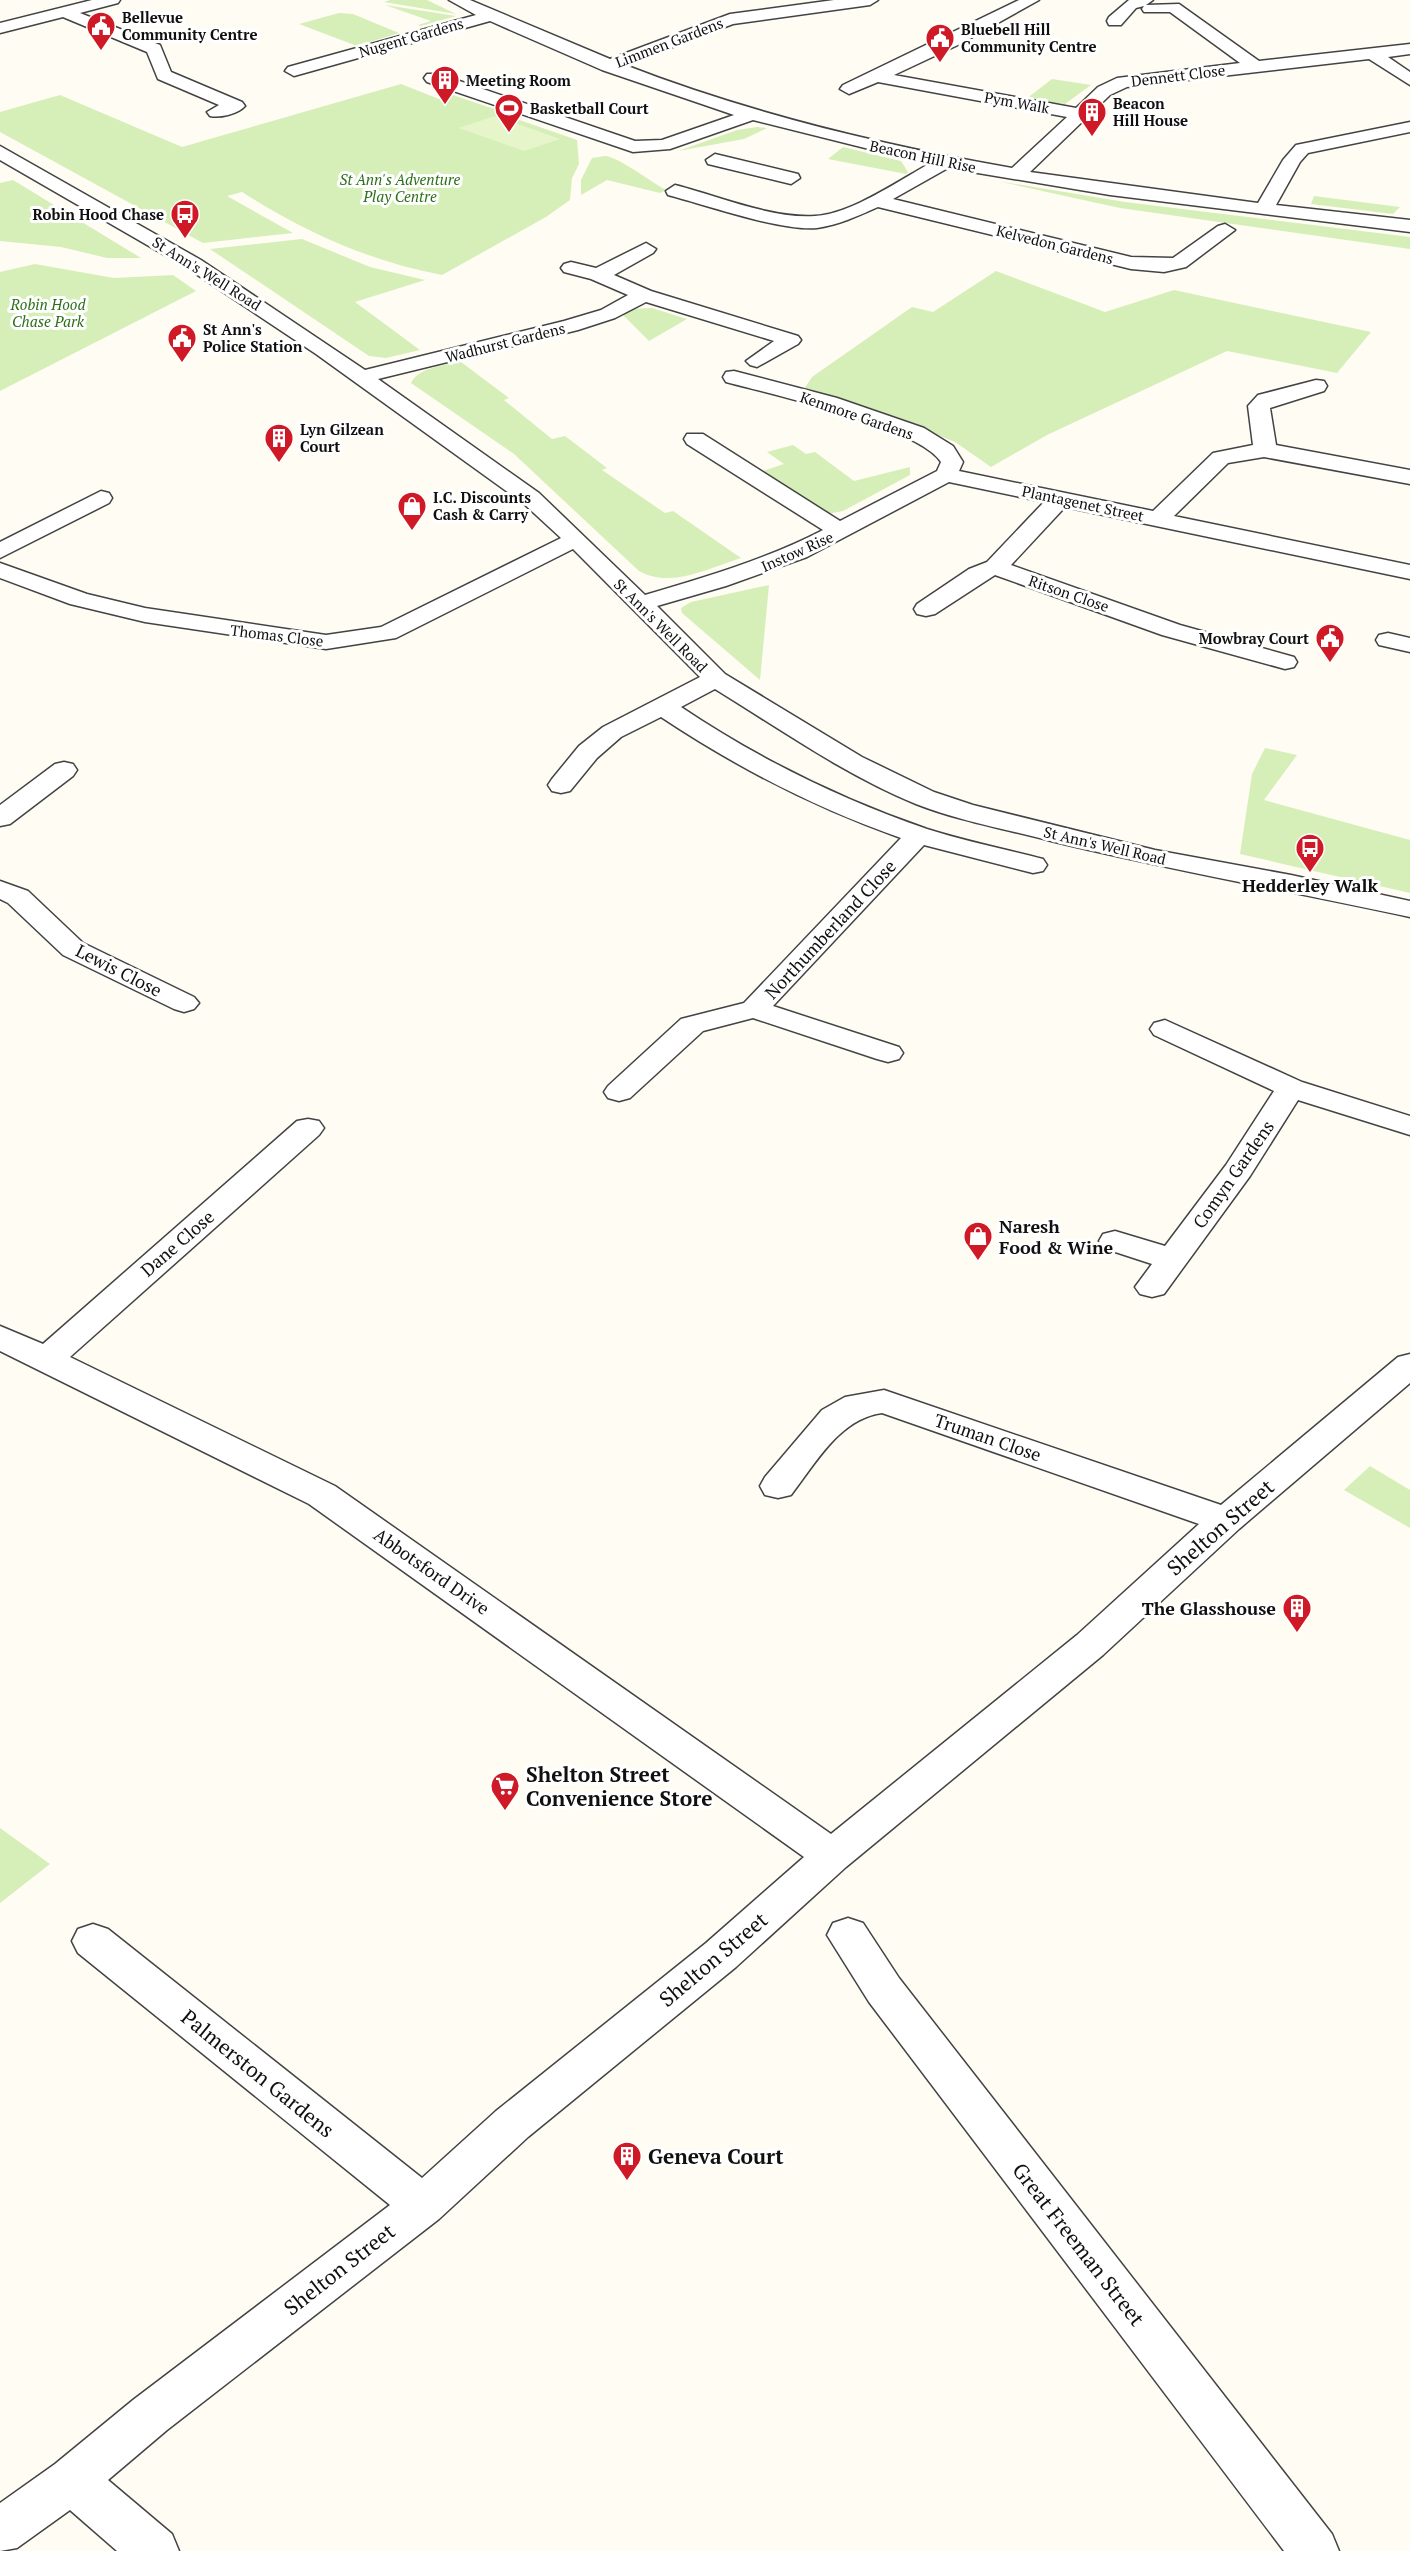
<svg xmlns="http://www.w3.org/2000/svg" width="1410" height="2551" font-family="'PT Serif',serif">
<rect width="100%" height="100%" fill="#fffcf3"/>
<path fill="#d6efb8" d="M390,0H427L456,14L384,2Z
M385,5L456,16L421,26L418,25L431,21Z
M339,13L353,14L399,33L357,46L299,24Z
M1052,79L1091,85L1065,104L1026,99Z
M401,84L439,99L453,95L488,107L508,111L502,114L577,140L579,164L572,178L570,200L546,217L442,275C369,261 304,232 242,192L227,196L293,233L203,243L0,132V112L60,95L182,147Z
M757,127L767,128L744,139L678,151L737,130Z
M843,147L901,161L908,172L906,174L828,159Z
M605,156C617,156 651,182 666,190L660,193L607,180L581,195V180L592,158Z
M13,180L141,258H107L61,247L0,241V183Z
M997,181L1125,202L1410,237V249L1120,208Z
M1314,196L1400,207L1393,214L1311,204Z
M302,239L370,267L425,280L355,302L420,350L386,358L369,356L210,249Z
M35,264L114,278L173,275L196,291L0,391V272Z
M996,271L1105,312L1174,290L1371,332L1337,373L1227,351L1047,435L991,467L955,442L896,418L804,389L812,377L912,307L933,312Z
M652,308L687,319L649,341L623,315L629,309Z
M461,362L509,398L504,400L552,439L565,436L607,468L602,470L665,513L673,511L741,558C708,568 672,589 639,571L514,454L411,383C418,367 446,365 461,362Z
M793,445L806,454L815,452L854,481L910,467V475L843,511L828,514L760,472L784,464L767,452Z
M769,585L760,680L682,613L681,608L691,602Z
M1265,748L1297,755L1264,800L1410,840V893L1240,854L1252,774Z
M1370,1466L1410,1490V1528L1344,1490Z
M0,1828L50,1864L0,1903Z"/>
<path fill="#e7f5cb" d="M495,116L560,139L524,151L459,128Z"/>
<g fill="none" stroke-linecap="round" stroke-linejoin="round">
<g stroke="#434343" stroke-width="3">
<path id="minor" d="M92,0H120L118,3L80,13L160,45L171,72L242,102L245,106C238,114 220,118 210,116L207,112L219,105L158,79L147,52L63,17L0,33V23Z
M449,0H470L610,59L730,14L834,0H878L870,5L733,24L625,65C751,114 881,145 1012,168L1067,117L878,82L849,94L840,89L843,85L1019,0H1039L960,44L894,75L1076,108L1098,87L1117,78L1240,63L1170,12H1144L1142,9L1144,6L1136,8L1121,25H1109L1107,21L1109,17L1129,0H1153L1146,5L1179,4L1259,61L1410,44V54L1388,57L1410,72V85L1369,59L1127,87L1110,95L1030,172L1258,203L1283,160L1296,145L1410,122V132L1308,153L1300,162L1276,205L1410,220V232L1110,195L948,168L893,199L1131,257L1173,258L1218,226L1225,224L1235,230L1186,267L1164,272L1131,269L878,207C858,216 838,225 817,228C779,231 707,205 668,195L666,191L675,185C718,196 772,219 815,216C851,214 898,181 929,164L753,120L670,149L633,152L427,82L424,78L427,74H439L635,141L662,140L734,115L602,70L490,21L294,76L285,71L288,67L476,15Z
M0,146L201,260L365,370L564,321L601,310L628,295L591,279L564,272L561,268L564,264L571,262L596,268L646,243L656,249L653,253L614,275L651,291L798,336L801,340L798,344L757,367L750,365L746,361L774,341L646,302L615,318L578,330L378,379L539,493L645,595C706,577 767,559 823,530L687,444L684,439L687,434H703L840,521L937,471L941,462C919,427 770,394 726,382L723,377L726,372L734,371L837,398L924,428L953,446L963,462L959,471L1153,511L1213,453L1253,445L1248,406L1258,395L1316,380L1324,381L1327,386L1324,391L1270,408L1276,445L1410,470V484L1264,457L1228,463L1174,516L1410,565V579L1065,507L1011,565L1180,625L1294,657L1297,662L1294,667L1285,669L1162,635L995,575L935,614L926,616L917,614L914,609L917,604L969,569L987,562L1044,502L949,482L807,557L726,586L657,606L725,674L862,757L934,792L973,805L1155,850L1291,875L1410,901V917C1290,891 1170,870 1051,841C1006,829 959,821 916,804C845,775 780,729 715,689L681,707C757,758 840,799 927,829C965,841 1004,849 1043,859L1047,865L1043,871L1033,873L924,845L773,1006L899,1047L903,1053L899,1059L888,1062L877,1059L753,1018L703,1031L630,1098L619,1101L608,1098L604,1092L608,1086L681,1019L744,1003L901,838C816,808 736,767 661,717L621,737L597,758L570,791L561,793L552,791L548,785L552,779L579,746L603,727L700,677L573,549L396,638L326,649L145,622L70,604L0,578V563L87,594L145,608L326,635L381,627L561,538L523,503L316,354L187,268L0,160Z
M715,154L798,174L800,178L791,184L708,164L706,160Z
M101,491L109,493L112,498L109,503L0,558V542Z
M1388,633L1410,638V652L1379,645L1376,640L1379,635Z
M64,762L73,764L77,770L73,776L10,824L0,826V805L55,764Z
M0,881L28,891L83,943L194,997L199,1003L194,1009L184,1012L174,1009L63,955L8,903L0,899Z
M1165,1020L1302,1082L1410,1116V1135L1298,1100L1250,1176L1164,1294L1152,1297L1140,1294L1135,1287L1152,1264L1103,1248L1099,1241L1103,1234L1115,1231L1165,1246L1226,1165L1274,1091L1154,1035L1150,1029L1154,1023Z
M308,1119L319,1121L324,1128L319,1135L70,1357L335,1486L831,1834L1077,1635L1199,1524L882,1413C839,1419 816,1463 791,1495L778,1498L765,1495L760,1486L765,1477L822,1410L845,1397L884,1390L1221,1505L1398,1357L1410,1354V1383L1239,1529L1103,1655L846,1867L736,1967L528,2137L439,2219L167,2430L108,2480L172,2534L179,2551H117L70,2510L17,2548L0,2551V2503L55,2464L133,2400L390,2205L78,1953L72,1941L78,1929L93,1924L108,1929L422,2178L496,2111L706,1943L804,1857L309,1504L0,1351V1326L43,1344L297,1121Z
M848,1918L863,1923L899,1978L1332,2534L1339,2551H1284L869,2002L827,1935L833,1923Z"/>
</g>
<use href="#minor" fill="#fff" fill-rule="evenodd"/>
</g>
<defs>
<g id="civic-pin" transform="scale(1.5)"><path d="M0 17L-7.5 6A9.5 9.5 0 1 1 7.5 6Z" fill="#d01926" stroke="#fff"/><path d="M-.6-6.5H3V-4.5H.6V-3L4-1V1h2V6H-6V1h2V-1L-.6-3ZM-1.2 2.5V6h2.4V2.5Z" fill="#fff"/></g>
<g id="building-pin" transform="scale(1.5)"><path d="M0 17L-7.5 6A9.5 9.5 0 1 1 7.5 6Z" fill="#d01926" stroke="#fff"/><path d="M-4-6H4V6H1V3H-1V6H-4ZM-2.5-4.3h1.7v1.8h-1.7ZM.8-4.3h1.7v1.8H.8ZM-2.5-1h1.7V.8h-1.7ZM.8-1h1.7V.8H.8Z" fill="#fff"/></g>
<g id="stadium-pin" transform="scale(1.5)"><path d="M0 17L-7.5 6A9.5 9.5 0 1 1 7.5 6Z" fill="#d01926" stroke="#fff"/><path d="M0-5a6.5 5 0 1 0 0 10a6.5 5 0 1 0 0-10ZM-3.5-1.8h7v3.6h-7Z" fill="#fff"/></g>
<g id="bus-pin" transform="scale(1.5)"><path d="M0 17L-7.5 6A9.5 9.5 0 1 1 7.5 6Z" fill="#d01926" stroke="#fff"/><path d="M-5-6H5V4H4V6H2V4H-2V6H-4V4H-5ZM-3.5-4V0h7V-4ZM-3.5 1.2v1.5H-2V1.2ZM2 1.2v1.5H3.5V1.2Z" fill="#fff"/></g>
<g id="shop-pin" transform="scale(1.5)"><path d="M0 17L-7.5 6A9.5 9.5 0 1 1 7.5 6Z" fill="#d01926" stroke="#fff"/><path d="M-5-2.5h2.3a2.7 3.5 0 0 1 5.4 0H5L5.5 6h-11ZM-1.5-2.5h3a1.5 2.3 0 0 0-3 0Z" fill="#fff"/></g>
<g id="supermarket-pin" transform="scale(1.5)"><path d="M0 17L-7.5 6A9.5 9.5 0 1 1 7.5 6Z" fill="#d01926" stroke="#fff"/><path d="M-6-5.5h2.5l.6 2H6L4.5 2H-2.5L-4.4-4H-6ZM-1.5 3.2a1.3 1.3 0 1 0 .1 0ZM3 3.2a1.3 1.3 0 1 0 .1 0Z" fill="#fff"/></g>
</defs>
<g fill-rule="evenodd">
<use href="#civic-pin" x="101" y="26"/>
<use href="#civic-pin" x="940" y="38"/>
<use href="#building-pin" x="445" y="80"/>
<use href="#stadium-pin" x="509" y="108"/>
<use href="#building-pin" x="1092" y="112"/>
<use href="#bus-pin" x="185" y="214"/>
<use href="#civic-pin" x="182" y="338"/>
<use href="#building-pin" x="279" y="438"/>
<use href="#shop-pin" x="412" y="506"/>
<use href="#civic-pin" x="1330" y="638"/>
<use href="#bus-pin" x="1310" y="848"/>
<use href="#shop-pin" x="978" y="1236"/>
<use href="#building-pin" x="1297" y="1608"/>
<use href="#supermarket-pin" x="505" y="1786"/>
<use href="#building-pin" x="627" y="2156"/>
</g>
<g text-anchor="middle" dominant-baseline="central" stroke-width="6" stroke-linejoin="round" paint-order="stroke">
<g font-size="15" font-weight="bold" fill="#101010" stroke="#fff" text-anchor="start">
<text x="122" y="17">Bellevue<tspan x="122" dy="17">Community Centre</tspan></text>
<text x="961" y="29">Bluebell Hill<tspan x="961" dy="17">Community Centre</tspan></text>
<text x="466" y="80">Meeting Room</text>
<text x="1113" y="103">Beacon<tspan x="1113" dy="17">Hill House</tspan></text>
<text x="530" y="108">Basketball Court</text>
<text x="164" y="214" text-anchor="end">Robin Hood Chase</text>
<text x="203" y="329">St Ann's<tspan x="203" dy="17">Police Station</tspan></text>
<text x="300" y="429">Lyn Gilzean<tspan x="300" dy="17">Court</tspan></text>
<text x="433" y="497">I.C. Discounts<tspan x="433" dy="17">Cash &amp; Carry</tspan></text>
<text x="1309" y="638" text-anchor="end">Mowbray Court</text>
</g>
<g font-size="15" fill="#101010" stroke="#fff">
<text transform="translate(411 37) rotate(-16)">Nugent Gardens</text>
<text transform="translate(669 42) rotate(-21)">Limmen Gardens</text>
<text transform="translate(1178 75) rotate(-7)">Dennett Close</text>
<text transform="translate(1017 102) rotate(10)">Pym Walk</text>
<text transform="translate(923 156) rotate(12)">Beacon Hill Rise</text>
<text transform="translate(1055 244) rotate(14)">Kelvedon Gardens</text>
<text transform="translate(207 273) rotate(32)">St Ann's Well Road</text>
<text transform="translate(505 342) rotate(-14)">Wadhurst Gardens</text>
<text transform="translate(857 415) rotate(19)">Kenmore Gardens</text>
<text transform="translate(1083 503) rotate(12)">Plantagenet Street</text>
<text transform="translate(797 551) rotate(-24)">Instow Rise</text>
<text transform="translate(1069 593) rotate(19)">Ritson Close</text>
<text transform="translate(661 625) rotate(45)">St Ann's Well Road</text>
<text transform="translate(277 635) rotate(7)">Thomas Close</text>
<text transform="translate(1105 845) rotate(13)">St Ann's Well Road</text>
</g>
<g font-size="15" font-style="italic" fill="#2d7018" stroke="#fff">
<text x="400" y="179">St Ann's Adventure<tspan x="400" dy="17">Play Centre</tspan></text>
<text x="48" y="304">Robin Hood<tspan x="48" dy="17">Chase Park</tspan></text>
</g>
<g font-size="18" font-weight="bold" fill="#101010" stroke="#fff">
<text x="1310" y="885">Hedderley Walk</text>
<text x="999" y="1226" text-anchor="start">Naresh<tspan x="999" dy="21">Food &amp; Wine</tspan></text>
<text x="1276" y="1608" text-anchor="end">The Glasshouse</text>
</g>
<g font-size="18" fill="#101010" stroke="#fff">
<text transform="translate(830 929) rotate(-47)">Northumberland Close</text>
<text transform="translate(119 970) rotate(27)">Lewis Close</text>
<text transform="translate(1233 1174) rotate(-55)">Comyn Gardens</text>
<text transform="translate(177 1243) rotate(-41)">Dane Close</text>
<text transform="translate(988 1437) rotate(19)">Truman Close</text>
<text transform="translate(432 1571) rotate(35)">Abbotsford Drive</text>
</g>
<g font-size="21" fill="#101010" stroke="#fff">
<text transform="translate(1220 1527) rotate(-41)">Shelton Street</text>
<text transform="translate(713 1959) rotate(-40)">Shelton Street</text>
<text transform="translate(258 2073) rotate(39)">Palmerston Gardens</text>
<text transform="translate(1079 2244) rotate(52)">Great Freeman Street</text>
<text transform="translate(339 2269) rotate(-38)">Shelton Street</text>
</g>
<g font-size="21" font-weight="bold" fill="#101010" stroke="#fff" text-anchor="start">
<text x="526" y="1774">Shelton Street<tspan x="526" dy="24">Convenience Store</tspan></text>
<text x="648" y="2156">Geneva Court</text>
</g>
</g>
</svg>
